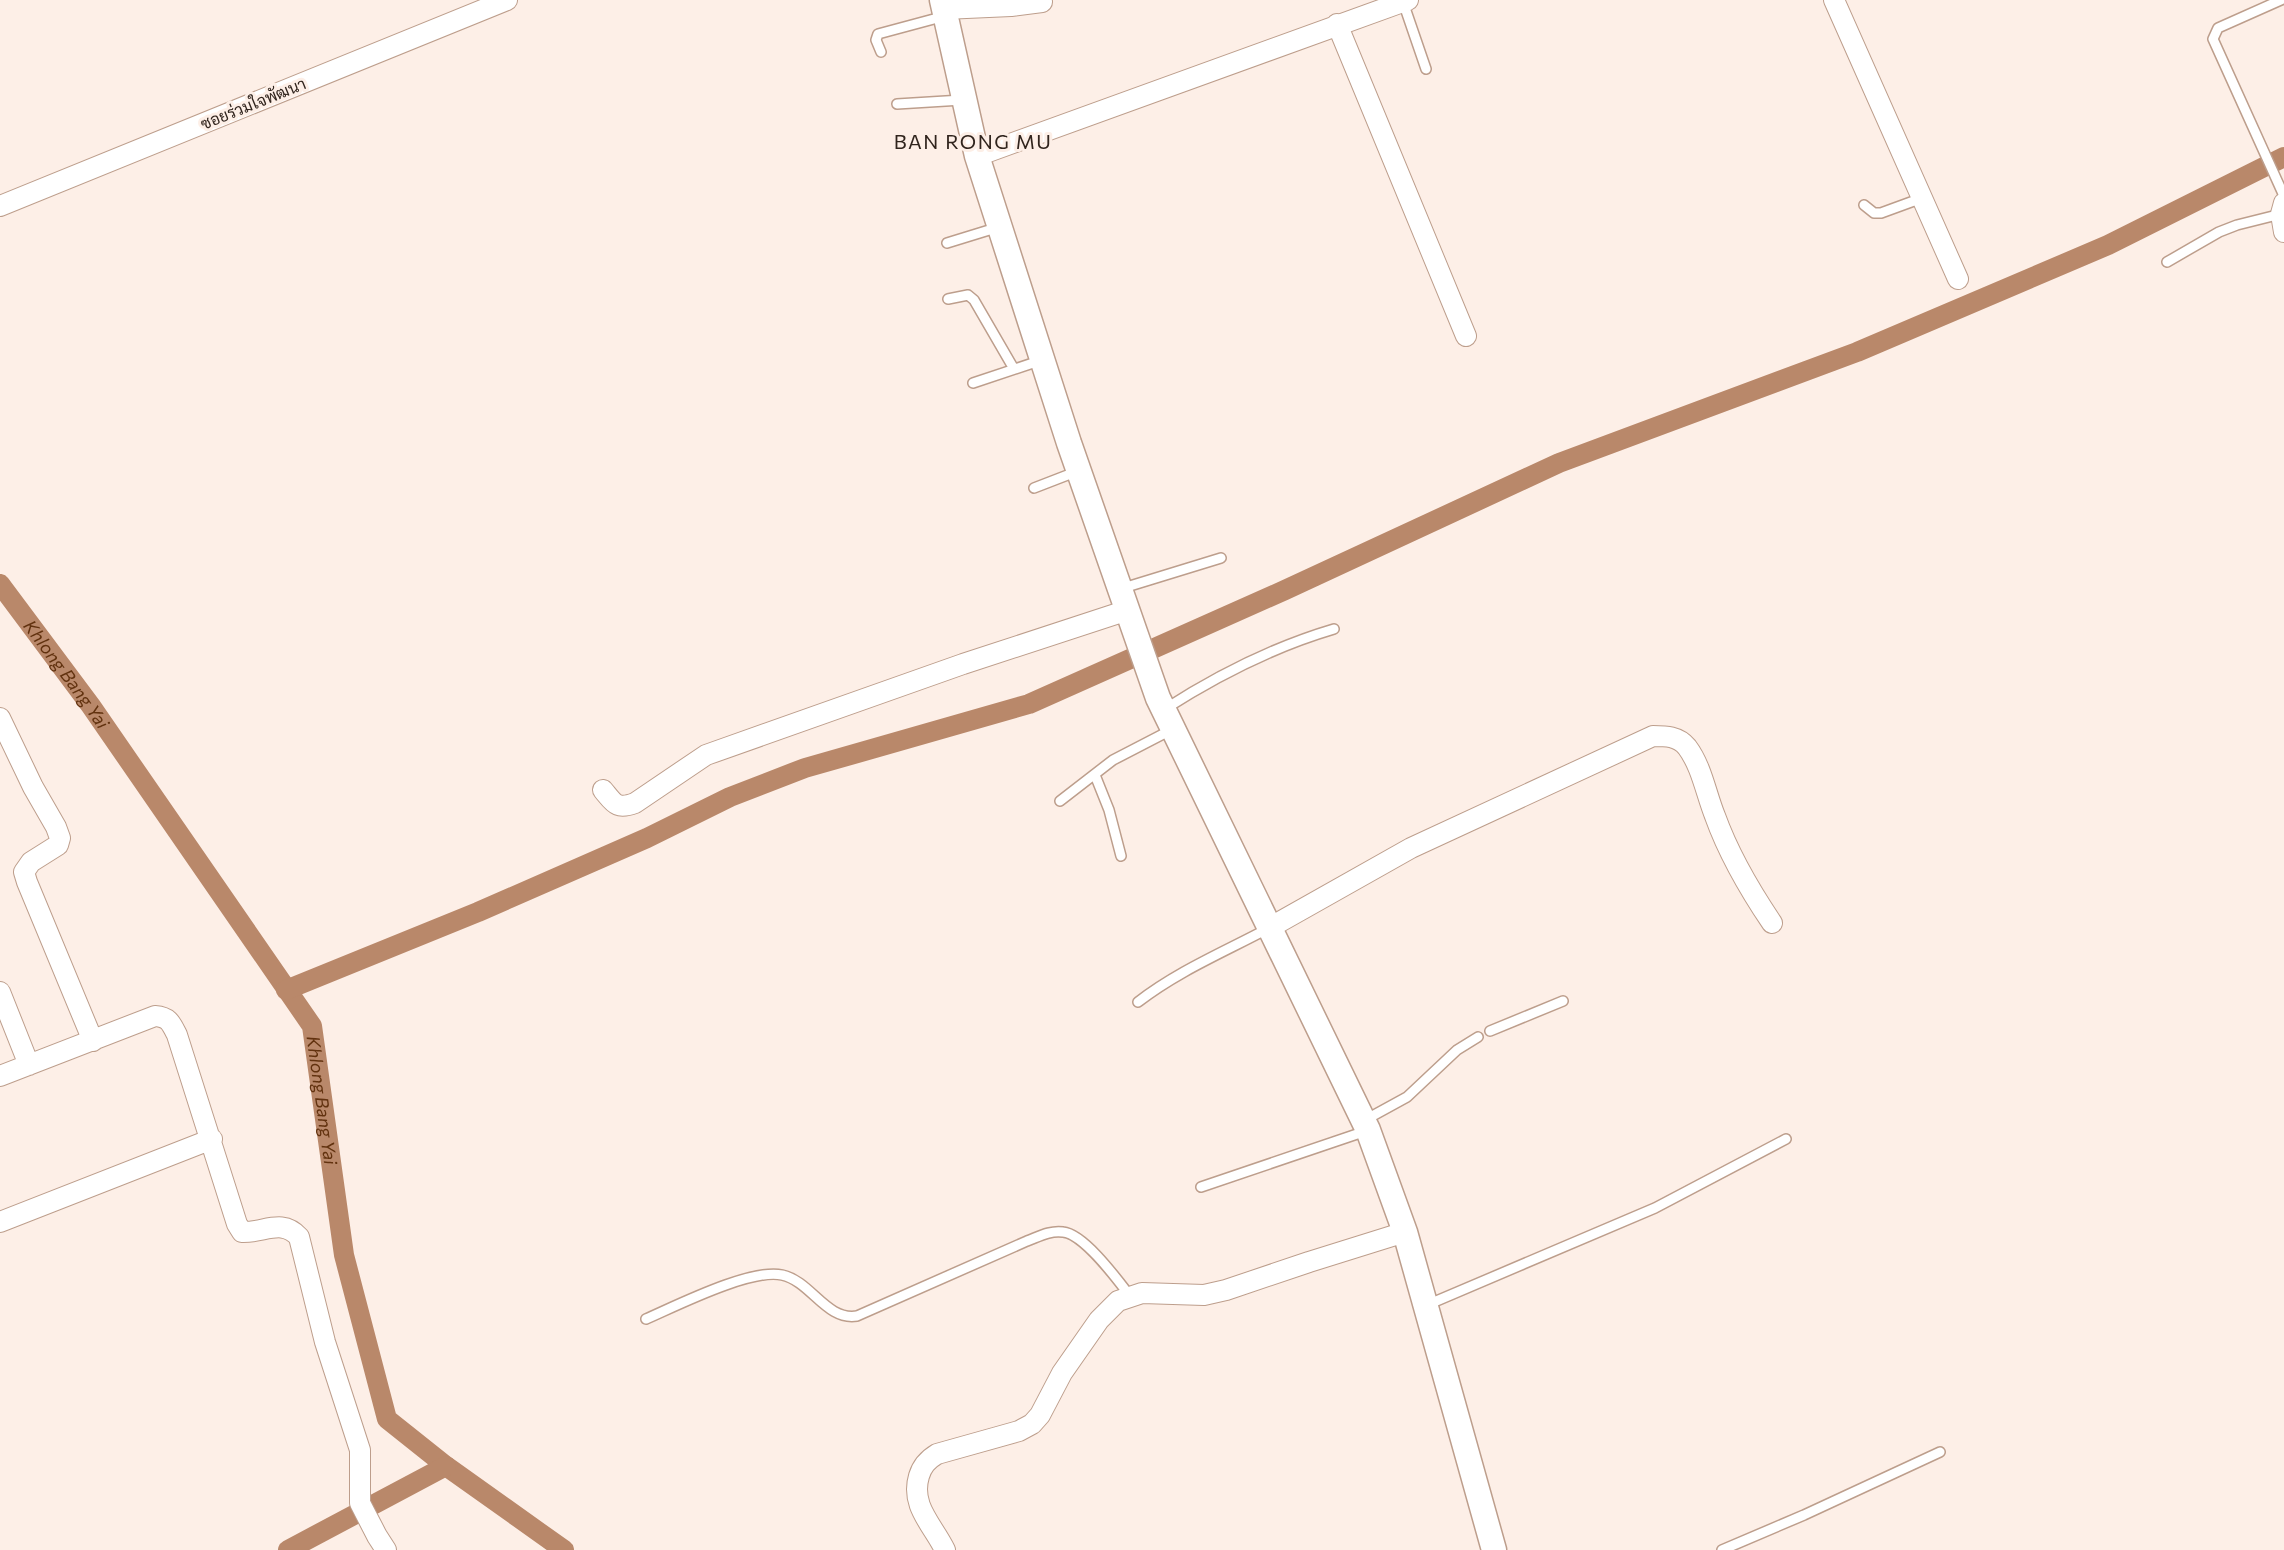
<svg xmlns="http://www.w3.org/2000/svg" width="2284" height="1550" font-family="Commissioner,Sarabun,sans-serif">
<rect width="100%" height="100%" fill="#fdefe7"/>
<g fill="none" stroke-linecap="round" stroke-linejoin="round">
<g stroke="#b9886a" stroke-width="20">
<path id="s1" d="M0,584L91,706L312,1026L344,1255L387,1419L446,1466L564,1550"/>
<path d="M286,990L478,912L647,838L730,797L805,768L1029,704L1285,590L1559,463L1857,352L2108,245L2284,157"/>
<path d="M288,1550L446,1466"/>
</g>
<g stroke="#bd9e8c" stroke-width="12">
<path id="service" d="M2281,0L2218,28L2213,39L2284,196
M1403,2L1426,69
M881,52L876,40L878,34L945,16
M897,104L962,100
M1864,205L1874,213H1881L1922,198
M947,243L999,227
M2167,262L2219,232L2237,225L2281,214
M948,299L968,295L974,300L1014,369
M973,383L1042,360
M1034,488L1078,471
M1120,589L1221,558
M1165,709C1218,675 1273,647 1334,629
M1095,775L1109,810L1121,856
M1060,801L1113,760L1171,730
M1138,1002C1178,971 1224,952 1269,928
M1490,1031L1563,1001
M1365,1120L1407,1097L1457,1050L1478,1037
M1201,1187L1366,1131
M1427,1305L1655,1208L1786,1139
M646,1319C676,1306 751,1268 782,1275C811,1281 826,1321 857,1316L1027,1241C1038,1237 1050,1230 1063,1232C1084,1234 1117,1279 1130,1296
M1722,1550L1804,1515L1940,1452"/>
</g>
<g stroke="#bd9e8c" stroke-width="22">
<path id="minor" d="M1834,0L1958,279
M944,9L1011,6L1042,2
M1337,24L1466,336
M977,156L1408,0
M2284,203L2281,214L2284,232
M0,206L507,0
M0,718L33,787L56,827L60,838L58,845L31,862L24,872L27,882L93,1041
M603,790C614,803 616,810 635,803L706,755L963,664L1128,610
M1269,928L1411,848L1653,736C1666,736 1678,736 1687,747C1702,767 1706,794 1715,816C1729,855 1749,889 1772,923
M0,992L29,1065
M0,1076L155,1016C169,1017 171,1023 177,1035L237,1224L242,1232C264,1233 282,1218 299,1237L325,1342L360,1450V1503L377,1536L386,1550
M0,1222L212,1139
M945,1550C933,1525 910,1506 919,1476C922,1466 927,1460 937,1454L1019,1431L1032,1424L1040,1415L1062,1373L1099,1320L1118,1301L1142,1293L1204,1295L1226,1290L1309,1262L1405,1232"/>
</g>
<g stroke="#bd9e8c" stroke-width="27">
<path id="tertiary" d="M942,0L977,156L1069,443L1158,698L1368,1130L1405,1232L1494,1550"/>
</g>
<use href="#service" stroke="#fff" stroke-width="9"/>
<use href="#minor" stroke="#fff" stroke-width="20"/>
<use href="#tertiary" stroke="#fff" stroke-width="24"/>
</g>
<g text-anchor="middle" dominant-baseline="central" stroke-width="6" stroke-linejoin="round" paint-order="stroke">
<g font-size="16" fill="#30241d" stroke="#fdefe7">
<text transform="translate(253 103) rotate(-22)">ซอยร่วมใจพัฒนา</text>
</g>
<g font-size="18" font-style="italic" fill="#62320f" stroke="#fdefe7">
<text stroke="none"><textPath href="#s1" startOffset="112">Khlong Bang Yai</textPath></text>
<text stroke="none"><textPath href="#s1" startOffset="616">Khlong Bang Yai</textPath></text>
</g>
<g font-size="20" letter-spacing="1.5" fill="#30241d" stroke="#fdefe7">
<text x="973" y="141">BAN RONG MU</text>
</g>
</g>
</svg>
